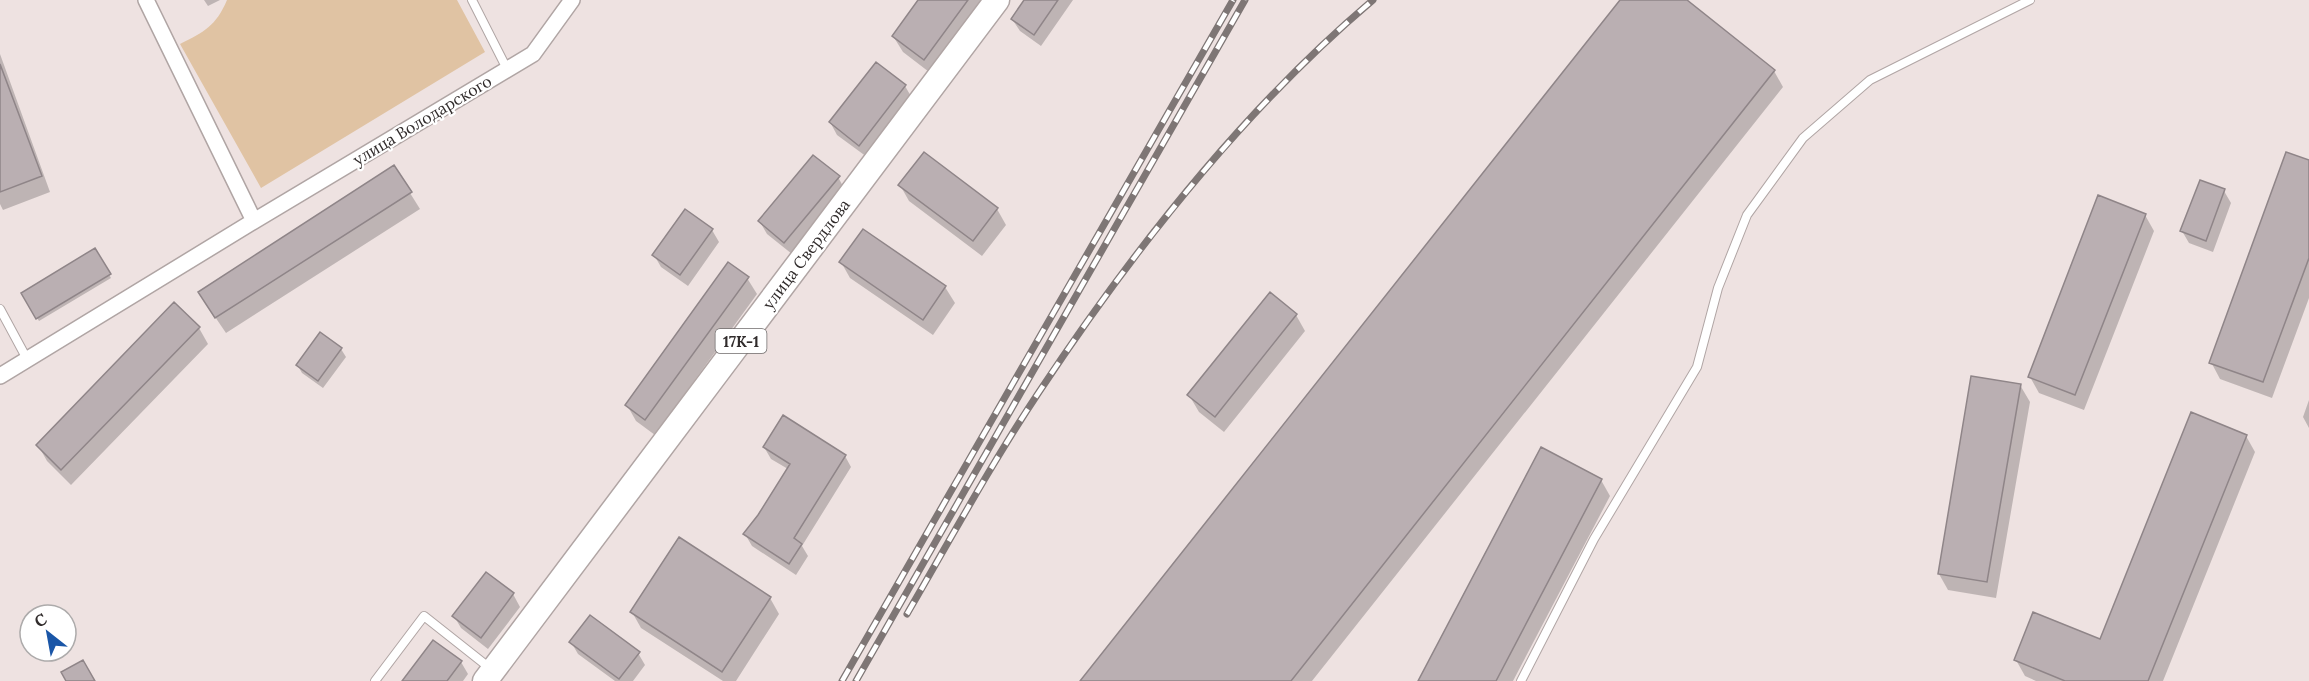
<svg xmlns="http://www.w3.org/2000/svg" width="2309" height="681" font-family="Lora,serif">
<rect width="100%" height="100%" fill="#eee2e1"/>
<path fill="#e0c3a3" d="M227,0H457L485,52L261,188L180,44C204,32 216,26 227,0Z"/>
<path fill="#0003" d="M204,0H220L208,6Z
M920,0H988L933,75L903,52L893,36Z
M1026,0H1073L1041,46L1020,31L1012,19Z
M1621,0H1684L1774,71L1783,87L1312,681H1082Z
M0,54L50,192L3,210L0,204Z
M876,64L905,86L912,98L867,157L837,135L830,122Z
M2309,162V298L2272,398L2220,379L2211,362Z
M838,177L845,190L792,254L767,234L760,222Z
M900,185L997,209L1006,225L982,256L909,201Z
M2224,191L2231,203L2213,252L2189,243L2182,231Z
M410,193L420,209L226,333L209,308Z
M2145,215L2154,231L2084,410L2039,393L2030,377Z
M712,230L719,242L688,286L661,267L654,255Z
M95,250L111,278L39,321L23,294Z
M841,262L945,287L955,303L933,335L850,278Z
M747,278L757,294L655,435L636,421L627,405Z
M174,304L199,328L208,344L71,485L47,461L38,445Z
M1296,315L1305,331L1224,432L1199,412L1189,395Z
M341,349L346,357L323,388L302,373L298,366Z
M2020,385L2030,402L1996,598L1948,590L1939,574Z
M2309,400V428L2303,417Z
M2246,436L2255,452L2163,681H2036L2025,676L2016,660L2101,641Z
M764,447L845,456L851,467L802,546L808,556L796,575L752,546L745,534L788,469L771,459Z
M1601,480L1610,496L1513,681H1420Z
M513,594L520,607L488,649L461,628L454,616Z
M770,598L779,614L736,681H723L641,628L632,612Z
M571,642L638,653L645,665L633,681H615L578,654Z
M461,662L468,674L463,681H404Z"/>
<path fill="#baafb2" stroke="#8f8588" stroke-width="1.5" d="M918,0H968L924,60L892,36Z
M1024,0H1058L1034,35L1011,19Z
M1620,0H1687L1775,70L1291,681H1080Z
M876,62L906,85L859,146L829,122Z
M0,64L42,176L0,192Z
M924,152L998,208L973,241L898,185Z
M2286,152L2309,160V258L2263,382L2209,363Z
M813,155L840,176L784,243L758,221Z
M394,165L412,192L215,318L198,292Z
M2200,180L2225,189L2206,241L2180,231Z
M2098,195L2146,214L2075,395L2028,377Z
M685,209L713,229L680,275L652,255Z
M863,229L946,286L923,320L839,262Z
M95,248L111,274L36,319L21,293Z
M728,262L749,277L645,420L625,405Z
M1270,292L1297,314L1215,417L1187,395Z
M174,302L200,327L61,470L36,445Z
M320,332L342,348L318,381L296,365Z
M1971,376L2021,384L1987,582L1938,574Z
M2191,412L2247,435L2148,681H2065L2014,660L2033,612L2100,639Z
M783,415L846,455L794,538L802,544L789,564L743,534L758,515L790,464L763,447Z
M1541,447L1602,479L1496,681H1418Z
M679,537L771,597L722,672L630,612Z
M486,572L514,593L481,638L452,616Z
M590,615L640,652L619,679L569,642Z
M433,640L462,661L447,681H402Z
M83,660L95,681H66L61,672Z"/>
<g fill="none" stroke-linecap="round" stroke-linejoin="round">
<g stroke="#b0a5a4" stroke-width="10">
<path id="service" d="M472,0L507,69
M0,309L27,359
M375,681L424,616L491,669
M1521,681L1594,539L1697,367L1718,288L1747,215L1803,138L1870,80L2030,0"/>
</g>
<g stroke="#b0a5a4" stroke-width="18">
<path id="minor" d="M146,0L254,221L533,54L572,0
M0,376L254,221"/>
</g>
<g stroke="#b0a5a4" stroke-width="27">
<path id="primary" d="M485,681L997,0"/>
</g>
<use href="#service" stroke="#fff" stroke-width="8"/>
<use href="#minor" stroke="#fff" stroke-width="15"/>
<use href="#primary" stroke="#fff" stroke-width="24"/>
<g stroke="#7e7675" stroke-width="7">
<path id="rail" d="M907,614C950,540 991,464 1039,392C1131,253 1245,108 1373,0
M842,681L1233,0
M856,681L1245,0"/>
</g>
<use href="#rail" stroke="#fff" stroke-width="4.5" stroke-dasharray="14" stroke-linecap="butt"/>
</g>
<g text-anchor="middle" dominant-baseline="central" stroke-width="4.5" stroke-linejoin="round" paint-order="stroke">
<rect fill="#fff" stroke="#6f6b6b" stroke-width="1.5" x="715.5" y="329" width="51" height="24" rx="4.5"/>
<g font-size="15" font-weight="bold" fill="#312c2c">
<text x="741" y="341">17К-1</text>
</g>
<g font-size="16" fill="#312c2c" stroke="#fff">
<text transform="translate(422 120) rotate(-31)">улица Володарского</text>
<text transform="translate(806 254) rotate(-53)">улица Свердлова</text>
</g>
</g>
<g transform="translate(48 633) rotate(329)"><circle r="28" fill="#ffffff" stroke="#adabab" stroke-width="1.5"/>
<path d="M0-4.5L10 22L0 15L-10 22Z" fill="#1a56a7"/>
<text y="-9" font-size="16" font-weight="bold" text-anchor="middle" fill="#312c2c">С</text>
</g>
</svg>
